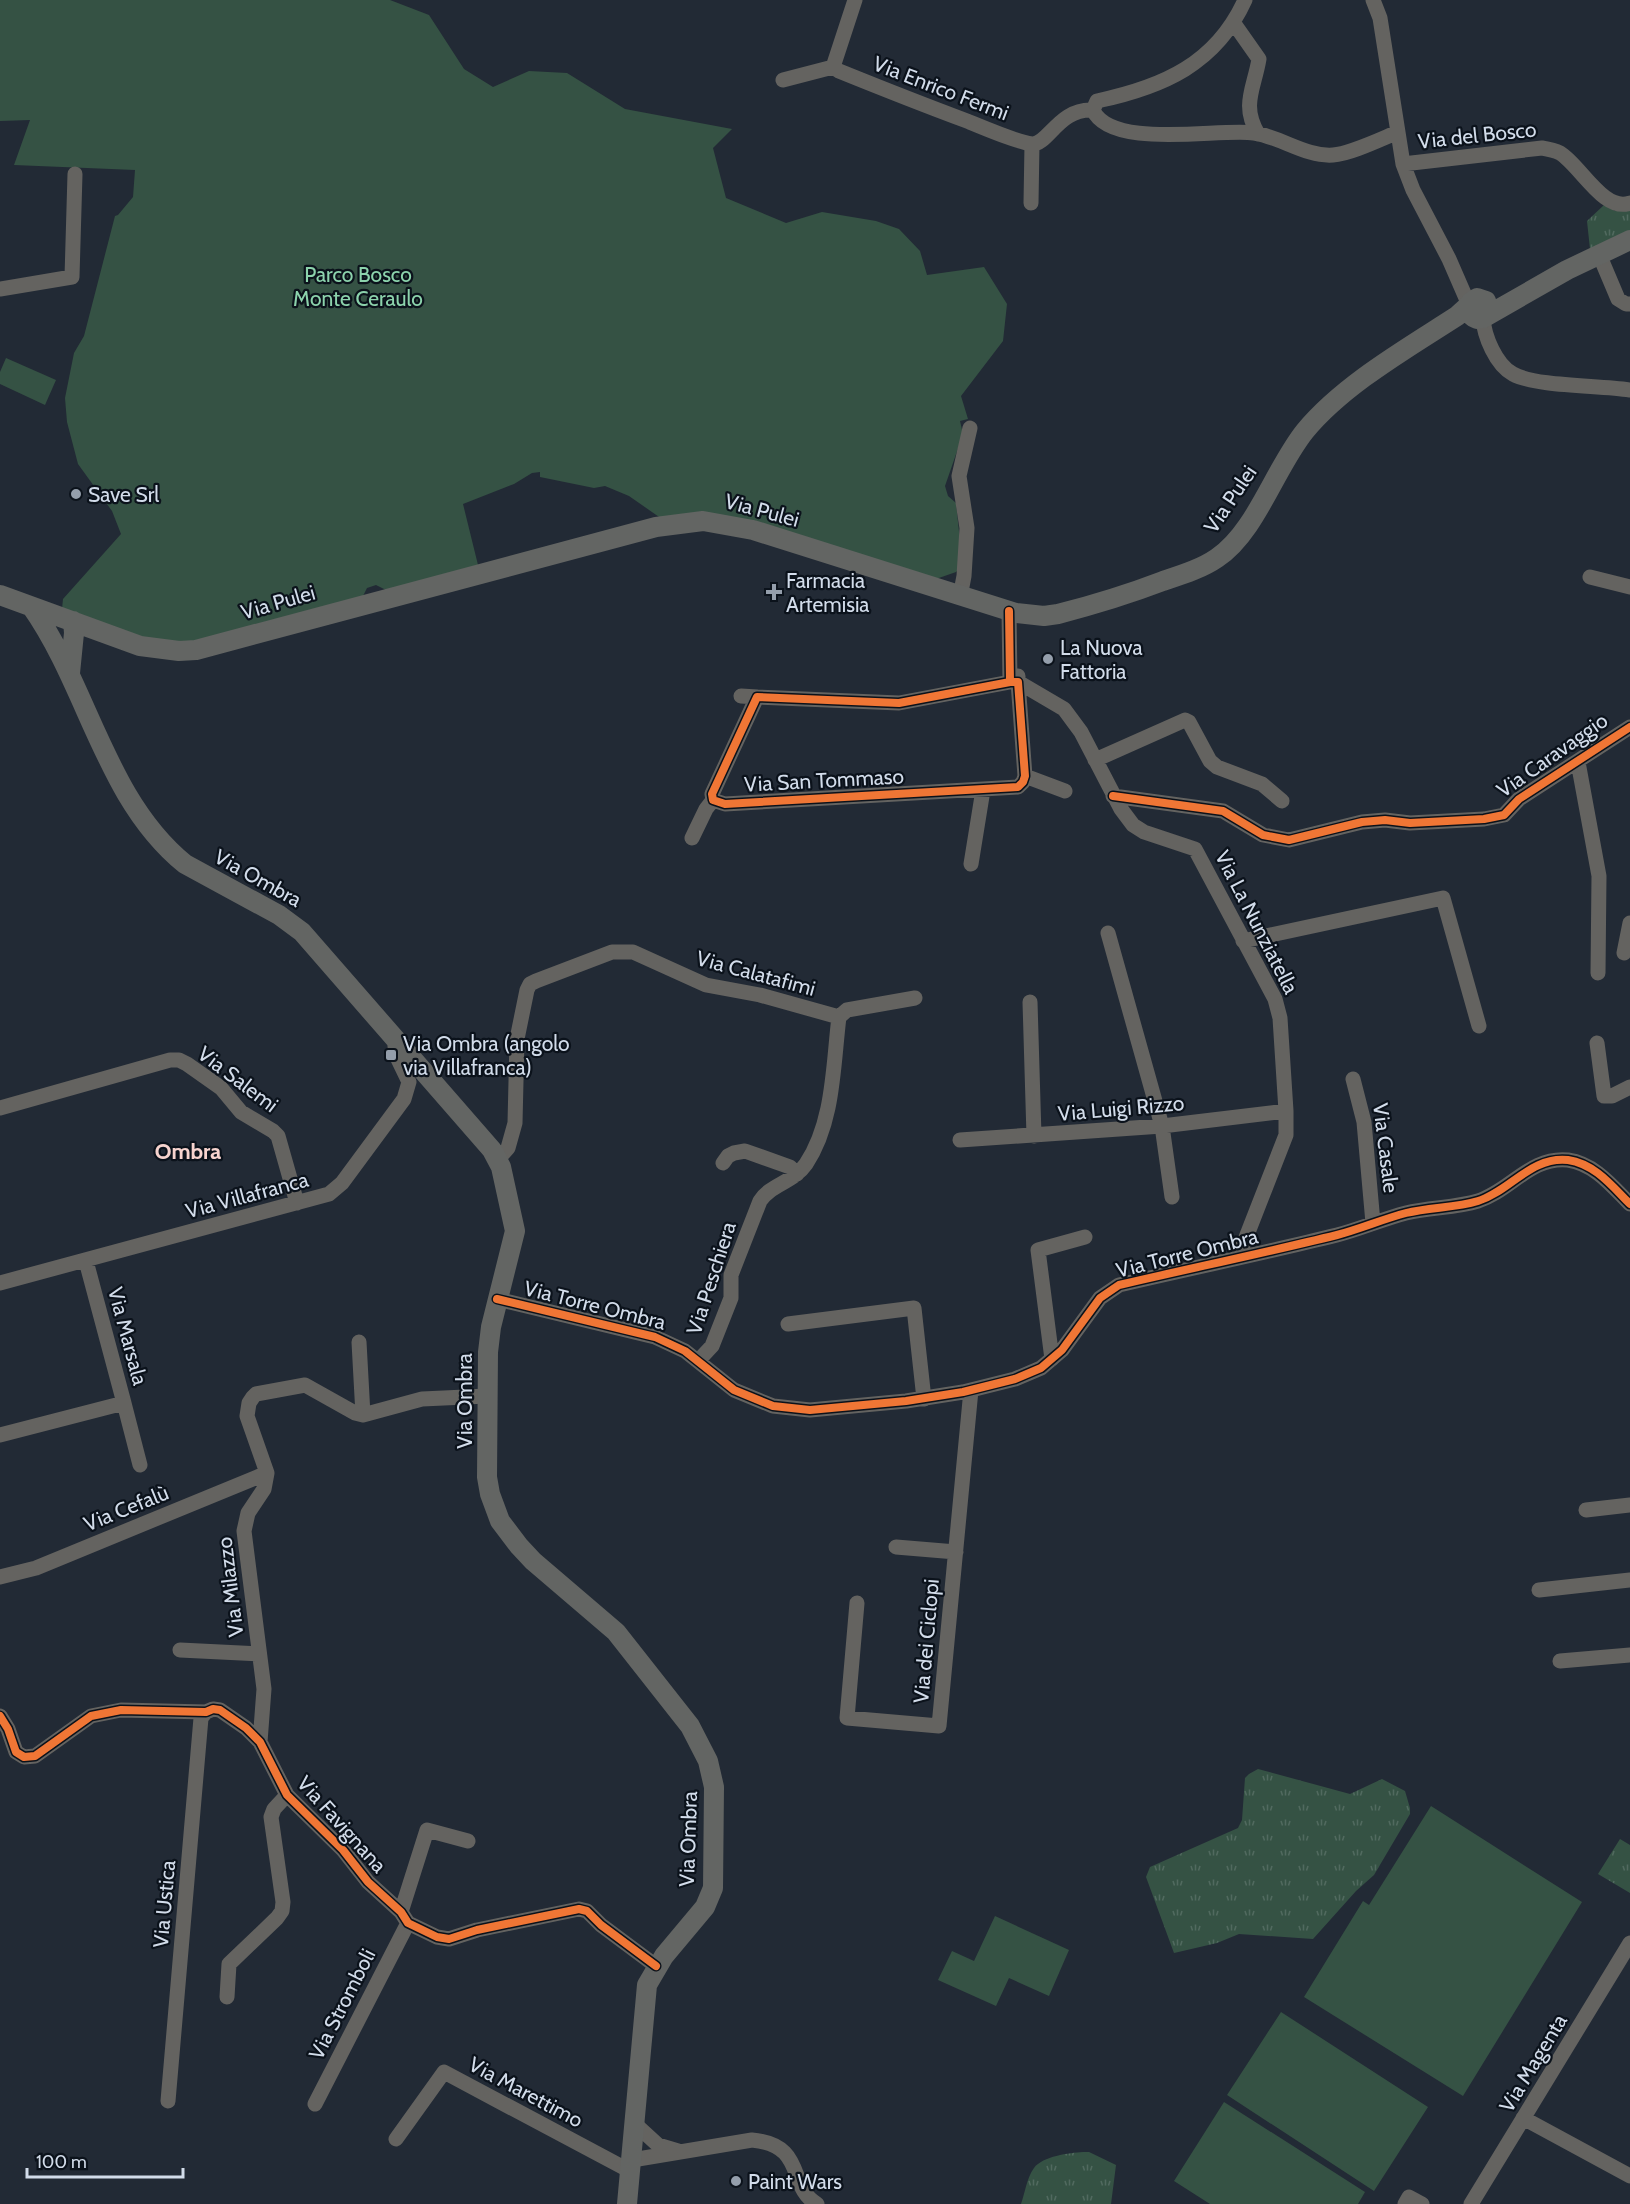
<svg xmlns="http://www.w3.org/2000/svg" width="1630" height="2204" font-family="Cabin,sans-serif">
<defs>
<pattern id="grass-tufts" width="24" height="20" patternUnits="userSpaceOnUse" patternTransform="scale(1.5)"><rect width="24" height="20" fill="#355244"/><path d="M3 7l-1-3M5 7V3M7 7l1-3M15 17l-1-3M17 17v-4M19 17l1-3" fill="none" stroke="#516a5f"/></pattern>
</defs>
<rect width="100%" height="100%" fill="#222a35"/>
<path fill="url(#grass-tufts)" d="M1604,205L1615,211L1630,210V231L1590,249L1587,221Z
M1258,1769L1350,1794L1382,1779L1405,1791L1410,1808V1814L1374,1875L1356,1891L1313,1939L1239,1934L1217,1943L1174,1953L1146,1877L1150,1867L1238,1828L1242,1820L1245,1778L1249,1774Z
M1620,1839L1630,1845V1893L1598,1874Z
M1083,2152H1089L1116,2165L1111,2204H1021C1025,2193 1027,2177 1034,2168C1043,2156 1069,2153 1083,2152Z"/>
<path fill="#355244" d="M0,0H390L429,15L464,69L493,87L529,71L567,73L625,109L732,129L713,148L726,198L786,223L822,212L876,221L899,229L920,251L927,275L984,267L1007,304L1003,341L961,396L968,419L960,421L963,434L945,486L948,496L956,503L960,541V568L956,572L936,579L662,519L629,496L605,486L594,488L540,477V472L532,473L514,484L463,504L478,565L386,590L376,585L367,588L363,596L186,643L155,642L62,609L63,599L121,534L112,511L78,464L67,422L65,398L74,353L84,336L115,216L118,215L133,197L135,170L14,165L30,120L0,121Z
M6,358L56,380L45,405L0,384V372Z
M1431,1806L1582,1902L1463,2096L1304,1997L1363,1901L1369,1905Z
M995,1916L1069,1950L1049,1996L1009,1978L996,2006L938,1980L952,1951L974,1961Z
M1281,2012L1428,2107L1374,2191L1227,2095Z
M1224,2102L1365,2192L1358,2204H1210L1174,2181Z"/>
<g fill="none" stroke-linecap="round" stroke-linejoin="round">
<path stroke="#646360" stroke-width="15" d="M855,0L833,67L839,71C881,88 924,105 967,121C982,127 1016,142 1032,144C1048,145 1059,108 1093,110
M1245,0C1216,64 1163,87 1097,101L1093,110C1111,150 1219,128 1254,133C1281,137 1306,157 1333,155C1350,154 1381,139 1398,132
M1373,0L1380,18L1403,164L1413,190L1449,259L1469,305
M1233,22L1259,59C1254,89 1241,105 1258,134
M783,80L833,67
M1403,164L1542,148C1548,149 1554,150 1560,153C1580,165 1604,213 1630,203
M1031,203L1032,144
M1599,254L1618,299L1626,304H1630
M0,289L72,277L75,174
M1483,318C1484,336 1496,365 1513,374C1538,387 1599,385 1630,390
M1590,577L1630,587
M960,597L964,576L967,528L959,476L970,428
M1009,611L1010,682H1018L1025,776L1023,782L1018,787L725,804L713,800L712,794L757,697L899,703L1010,682
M1018,676V682L1064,709L1081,732L1121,809L1133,825L1144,832L1195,849L1275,999L1280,1018L1286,1111V1135L1238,1258
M741,696L757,697
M1095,760L1185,720L1189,722L1210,761L1217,767L1262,784L1282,801
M1578,762L1599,876L1598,973
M1025,776L1065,791
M1113,796L1223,811L1263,835L1289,840L1362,822L1385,820L1410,823L1484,819L1504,815L1519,799L1630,727
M692,838L706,809L713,800
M971,864L983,790
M1108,933L1162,1126L1172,1197
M1243,941L1443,898L1479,1026
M1624,953L1630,923
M1030,1002L1034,1136
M839,1017L847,1010L915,998
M1597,1043L1604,1096H1612L1630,1087
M1353,1079L1364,1122L1373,1223
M0,1108L170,1060H179L187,1064L221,1088L241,1112L273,1131L278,1136L297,1203
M960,1140L1162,1126L1286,1111
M498,1159L508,1148L515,1123L517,1039L527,990L530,984L536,981L612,952H633L706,985L760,995L839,1017
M723,1163L728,1156L734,1153L745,1151L790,1167L797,1174
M0,1283L329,1194L342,1183L404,1099L409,1082L396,1055L395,1046L399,1042
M497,1299L655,1337L685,1351L734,1390L773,1406L810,1410L906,1401L963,1392L1015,1379L1041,1368L1062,1350L1100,1298L1119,1285C1192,1268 1264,1253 1337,1235C1360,1229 1383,1219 1406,1213C1430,1207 1455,1208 1478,1201C1510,1191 1531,1156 1568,1160C1595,1164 1612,1186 1630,1204
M788,1324L914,1308L924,1399
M359,1342L363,1415
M1052,1359L1038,1250L1085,1237
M698,1361L712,1346L731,1298V1275L760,1201C771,1184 793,1183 806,1164C834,1122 833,1065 839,1017
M124,1403L140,1465
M0,1435L124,1403L86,1261
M1586,1510L1630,1505
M896,1547L956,1552
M0,1577L36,1568L267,1473
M1539,1590L1630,1580
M857,1603L847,1718L939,1726L971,1390
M180,1650L259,1654
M1560,1661L1630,1655
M0,1716L8,1729L16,1752L24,1757L35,1756L91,1716L121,1710L206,1712L213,1709L220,1710L246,1728L260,1742L287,1795L343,1850L368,1882L401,1912L408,1923L437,1937L449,1939L477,1930L579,1909L587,1911L601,1925L656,1966
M260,1742L264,1689L244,1531L248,1513L264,1489L267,1473L247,1416L249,1403L253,1397L256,1394L305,1385L355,1413L363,1415L422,1399L487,1396
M401,1912L427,1830L468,1841
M227,1997L229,1964L277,1918L282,1911L283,1902L271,1817L274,1809L287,1795
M168,2101L201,1718L206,1712
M315,2104L408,1923
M1523,2118L1630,2176
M634,2123L658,2145L678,2151
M396,2139L444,2072L630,2171
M632,2160L752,2140C807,2145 787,2187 817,2204
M1405,2204L1409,2197L1422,2204
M1471,2204L1630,1943"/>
<path stroke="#636563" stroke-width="20" d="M1486,316L1489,310L1486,301L1477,298L1471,302C1467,309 1469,316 1477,319L1483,318L1567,270L1630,240
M0,595L140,646L179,651L196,650L656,527L703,521L753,530L1016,613L1044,616L1058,614C1093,605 1129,594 1163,581C1181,575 1201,569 1217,558C1256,532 1275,468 1305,431C1343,385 1406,349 1457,316L1468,306
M31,606C89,688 105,799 185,864L279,915L302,932L492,1150L501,1167L515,1231L491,1327L488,1352L487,1477L490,1494L500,1521L519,1546L533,1561L616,1632L690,1726L708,1761L714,1787L713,1888L705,1907L664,1956L647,1985L627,2204
M70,673L74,633L73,621"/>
<g stroke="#0b121b" stroke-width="11">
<path id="cycleway" d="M1009,611L1010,682H1018L1025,776L1023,782L1018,787L725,804L713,800L712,794L757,697L899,703L1010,682
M1113,796L1223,811L1263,835L1289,840L1362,822L1385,820L1410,823L1484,819L1504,815L1519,799L1630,727
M497,1299L655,1337L685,1351L734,1390L773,1406L810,1410L906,1401L963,1392L1015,1379L1041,1368L1062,1350L1100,1298L1119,1285C1192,1268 1264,1253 1337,1235C1360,1229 1383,1219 1406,1213C1430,1207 1455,1208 1478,1201C1510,1191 1531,1156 1568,1160C1595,1164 1612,1186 1630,1204
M0,1716L8,1729L16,1752L24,1757L35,1756L91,1716L121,1710L206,1712L213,1709L220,1710L246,1728L260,1742L287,1795L343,1850L368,1882L401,1912L408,1923L437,1937L449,1939L477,1930L579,1909L587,1911L601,1925L656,1966"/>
</g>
<use href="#cycleway" stroke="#f07635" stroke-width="8"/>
</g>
<g fill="#949eab" stroke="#0b121b" stroke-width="2">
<circle cx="76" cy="494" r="6"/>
<path d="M771 583h6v6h6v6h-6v6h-6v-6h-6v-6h6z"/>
<circle cx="1048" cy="659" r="6"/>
<rect x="385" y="1049" width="12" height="12" rx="3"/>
<circle cx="736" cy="2181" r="6"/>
</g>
<g text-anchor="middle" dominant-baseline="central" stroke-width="4.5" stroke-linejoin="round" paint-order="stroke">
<g font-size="21" fill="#d2dcea" stroke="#0b121b">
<text transform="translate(941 88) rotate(21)">Via Enrico Fermi</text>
<text transform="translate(1477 135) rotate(-6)">Via del Bosco</text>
<text transform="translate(1230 499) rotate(-56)">Via Pulei</text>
<text transform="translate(762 510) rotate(15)">Via Pulei</text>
<text transform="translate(278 602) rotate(-16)">Via Pulei</text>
<text transform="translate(1552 755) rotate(-35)">Via Caravaggio</text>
<text transform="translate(824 780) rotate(-3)">Via San Tommaso</text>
<text transform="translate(258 878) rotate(29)">Via Ombra</text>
<text transform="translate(1257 922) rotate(63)">Via La Nunziatella</text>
<text transform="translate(756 973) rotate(15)">Via Calatafimi</text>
<text transform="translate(238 1079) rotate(37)">Via Salemi</text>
<text transform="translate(1121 1108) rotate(-5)">Via Luigi Rizzo</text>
<text transform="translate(1386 1148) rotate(83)">Via Casale</text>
<text transform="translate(247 1195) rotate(-15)">Via Villafranca</text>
<text transform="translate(1187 1253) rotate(-14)">Via Torre Ombra</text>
<text transform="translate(711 1278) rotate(-72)">Via Peschiera</text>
<text transform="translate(595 1305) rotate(14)">Via Torre Ombra</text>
<text transform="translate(128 1336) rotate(75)">Via Marsala</text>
<text transform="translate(464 1401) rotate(-90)">Via Ombra</text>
<text transform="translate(126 1508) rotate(-22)">Via Cefalù</text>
<text transform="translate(230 1587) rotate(-97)">Via Milazzo</text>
<text transform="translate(926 1641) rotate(-85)">Via dei Ciclopi</text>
<text transform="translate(342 1824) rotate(48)">Via Favignana</text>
<text transform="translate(688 1839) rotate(-88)">Via Ombra</text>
<text transform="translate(164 1904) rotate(-85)">Via Ustica</text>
<text transform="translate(342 2004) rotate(-63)">Via Stromboli</text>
<text transform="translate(1533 2063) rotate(-59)">Via Magenta</text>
<text transform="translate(526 2092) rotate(28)">Via Marettimo</text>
</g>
<g font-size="21" fill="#8cd3ac" stroke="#0b121b">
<text x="358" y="274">Parco Bosco<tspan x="358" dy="24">Monte Ceraulo</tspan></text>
</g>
<g font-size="21" fill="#d2dcea" stroke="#0b121b" text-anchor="start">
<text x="88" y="494">Save Srl</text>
<text x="786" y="580">Farmacia<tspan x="786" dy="24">Artemisia</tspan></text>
<text x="1060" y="647">La Nuova<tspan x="1060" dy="24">Fattoria</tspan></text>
<text x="403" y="1043">Via Ombra (angolo<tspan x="403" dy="24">via Villafranca)</tspan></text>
<text x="748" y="2181">Paint Wars</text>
</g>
<g font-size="22" font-weight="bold" fill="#f6d3ce" stroke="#0b121b">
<text x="188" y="1151">Ombra</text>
</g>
</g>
<path d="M27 2168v9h156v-9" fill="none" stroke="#d2dcea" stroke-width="3"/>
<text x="36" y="2168" font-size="18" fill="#d2dcea" stroke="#0b121b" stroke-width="4.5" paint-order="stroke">100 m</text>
</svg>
